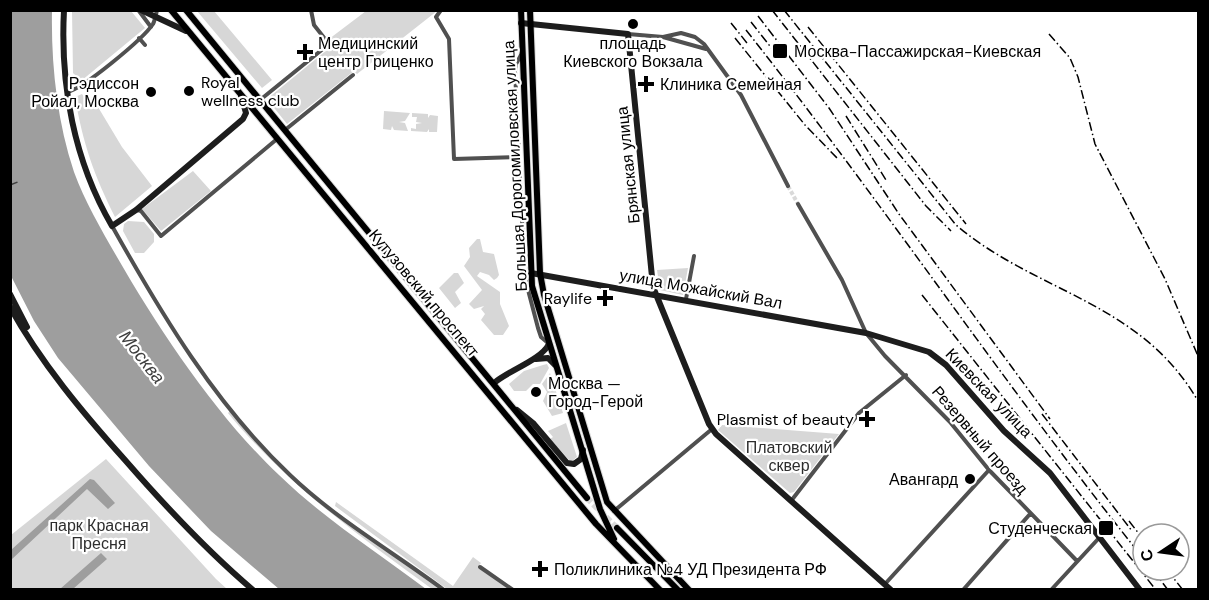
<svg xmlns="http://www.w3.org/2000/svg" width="1209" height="600" font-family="'DM Sans',sans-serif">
<rect width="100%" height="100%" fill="#fff"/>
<path fill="#d7d7d7" d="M72,11H131L145,28L81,81L73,73Z
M197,11H214L272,80L262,88Z
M366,11H437L357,74L354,71L287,124L267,99L333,45L329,39Z
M82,94L87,101L92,97L122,147L152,186L115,217C94,175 83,144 75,97Z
M384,111L410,113L405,121L399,122L405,123L408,131L394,130L392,126L391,130L383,129Z
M412,113L428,114V118L430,115L438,116L437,132H429V129L427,132L411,131V128L416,129V124L422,123L416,122L417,117H412Z
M193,171L211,191L161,231L142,209Z
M128,221L144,222L154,234V242L144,253H135L123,231L124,224Z
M477,239H480L483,252L494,254L499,275L497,278L494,280L489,275L480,272L477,276L500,292V304L509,326L503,335H494L481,320L485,314L481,309L484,306L474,309L469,304L482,290L464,266L470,257L469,248Z
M688,268L683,295L660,290L657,270Z
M454,273H458L464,283L455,292L461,303L455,308L439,288Z
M543,365L547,364L549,368L540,384H533L526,391H514L509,384L524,371Z
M550,373L563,413L552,416L543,401L547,392L542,384Z
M230,411L289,477L441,589H432C358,535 286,484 228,413Z
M566,423L577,457L571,462L550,439L553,437L548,431Z
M722,425L839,434L794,492L790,493L718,430Z
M106,459L216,579L227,589L11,590V535Z
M336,502L453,586L473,557L481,563L478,567L510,589H447L335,506Z"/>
<path fill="#9e9e9e" d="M10,11H52C51,64 57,121 74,172C85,202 101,229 117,257C159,330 218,418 279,475C323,518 377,552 426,589H279L211,531L149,466L58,358L34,321L11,276Z
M90,479L94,480L115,503L108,509L87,489L11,560V550Z
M101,553L107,559L73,589H60Z"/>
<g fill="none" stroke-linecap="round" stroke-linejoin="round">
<path stroke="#3f3f3f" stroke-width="1.5" stroke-dasharray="8 6" stroke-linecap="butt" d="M10,185L23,180"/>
<path stroke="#d9d9d9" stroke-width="4" stroke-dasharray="4 2" stroke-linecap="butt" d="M788,186L798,204"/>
<path stroke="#d9d9d9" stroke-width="6" stroke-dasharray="6 3" stroke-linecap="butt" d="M587,498L617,528"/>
<g stroke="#dbdbdb" stroke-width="8">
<path id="primary" d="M171,10L596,524L660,590
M186,10L587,498
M521,10L532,286L600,509L614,539
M530,10L540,273L544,295L607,502L689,590
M617,528L678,590"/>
</g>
<path stroke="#505050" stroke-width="4" d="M441,10L436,17L449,39L454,159L519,157
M139,11L151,27
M628,34L663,37L706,49
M663,37L681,33L695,37L704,44L741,95L788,186
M139,38L145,45
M521,55L516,64L515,71L523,240L522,267L538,328L541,337L548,343
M67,92C83,89 143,39 153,24C155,20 156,15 157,10
M260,100L329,44L314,25L311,10
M285,130L353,75
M798,204L842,280L866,333L885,356L950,422L989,470L1077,561
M137,210L141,211L161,236L277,139
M112,226C162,315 215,404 290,475C336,519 393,552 444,590
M686,299L694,256
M791,501L859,413L906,375
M614,511L712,429
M480,567L513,590
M885,584L989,470
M963,590L1030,514
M1051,590L1099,538"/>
<path stroke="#1d1d1d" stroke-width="6" d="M64,10C60,85 74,161 112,226L136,210L243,119L246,113L241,96
M141,10L186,31
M521,23L628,34L653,287L709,424L716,434L891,590
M531,273L866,333L929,352L946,365L1004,431L1050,473L1140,590
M10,294L27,327
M10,307C41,363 83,413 125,460C165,506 206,550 253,590
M536,359L548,358L555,365
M494,383C509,370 541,360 549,344
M517,410L533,423L567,463L574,464L581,459L583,450"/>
<use href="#primary" stroke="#000" stroke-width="6"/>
<path stroke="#000" stroke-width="1.5" stroke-dasharray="9 3 1.5 3" stroke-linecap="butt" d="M772,10L926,206L951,231
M784,10L956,225C1036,293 1140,301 1198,401
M758,16L829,108L899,214L1050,419
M751,22L773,50
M731,23L747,43
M808,27L966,224
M746,30C883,203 1005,386 1143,558
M1049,34L1070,58L1078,77L1095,144L1165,279L1198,356
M735,38L805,125L838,159
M846,116L886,180
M922,295L1156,590
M1042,414L1132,531
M1129,521L1143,539
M1153,570L1168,590
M1167,570L1183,590"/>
</g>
<g fill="#000" stroke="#fff" stroke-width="2">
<circle cx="633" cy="24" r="6"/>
<rect x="772" y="43" width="16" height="16" rx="3"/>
<path d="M302 43h6v6h6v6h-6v6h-6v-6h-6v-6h6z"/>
<path d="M643 75h6v6h6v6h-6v6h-6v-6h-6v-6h6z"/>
<circle cx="189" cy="91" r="6"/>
<circle cx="151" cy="92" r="6"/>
<path d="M602 289h6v6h6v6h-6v6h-6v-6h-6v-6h6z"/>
<circle cx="536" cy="392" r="6"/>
<path d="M864 410h6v6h6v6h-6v6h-6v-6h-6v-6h6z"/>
<circle cx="970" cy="479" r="6"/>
<rect x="1098" y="520" width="16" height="16" rx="3"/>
<path d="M537 560h6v6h6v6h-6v6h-6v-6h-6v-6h6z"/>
</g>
<g text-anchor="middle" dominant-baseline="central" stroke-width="4.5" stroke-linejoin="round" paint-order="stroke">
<g font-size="16" fill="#000" stroke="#fff" text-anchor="start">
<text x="318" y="43">Медицинский<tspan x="318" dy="18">центр Гриценко</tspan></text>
<text x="633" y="43" text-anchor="middle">площадь<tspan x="633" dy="18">Киевского Вокзала</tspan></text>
<text x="794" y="51">Москва-Пассажирская-Киевская</text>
<text x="201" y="82">Royal<tspan x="201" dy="18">wellness club</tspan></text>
<text x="139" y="83" text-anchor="end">Рэдиссон<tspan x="139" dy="18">Ройал, Москва</tspan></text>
<text x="660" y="84">Клиника Семейная</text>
<text x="592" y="298" text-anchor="end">Raylife</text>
<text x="548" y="383">Москва —<tspan x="548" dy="18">Город-Герой</tspan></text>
<text x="854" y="419" text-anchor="end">Plasmist of beauty</text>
<text x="958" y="479" text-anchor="end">Авангард</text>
<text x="1092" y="528" text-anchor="end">Студенческая</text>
<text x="554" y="569">Поликлиника №4 УД Президента РФ</text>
</g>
<g font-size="16" fill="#000" stroke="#fff">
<text transform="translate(628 165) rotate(-96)">Брянская улица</text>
<text transform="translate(515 166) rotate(-93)">Большая Дорогомиловская улица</text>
<text transform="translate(701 289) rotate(10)">улица Можайский Вал</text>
<text transform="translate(424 293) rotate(50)">Кутузовский проспект</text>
<text transform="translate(989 393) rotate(46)">Киевская улица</text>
<text transform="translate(980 440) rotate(49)">Резервный проезд</text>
</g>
<g font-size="16" fill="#2e2e2e" stroke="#fff">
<text x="789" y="447">Платовский<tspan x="789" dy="18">сквер</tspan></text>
<text x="99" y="525">парк Красная<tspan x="99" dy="18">Пресня</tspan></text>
</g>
<g font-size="18" font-style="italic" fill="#3f3f3f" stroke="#fff">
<text transform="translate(142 357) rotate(52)">Москва</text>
</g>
</g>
<rect width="1209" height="600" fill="none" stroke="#000000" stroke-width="24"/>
<g transform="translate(1161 552) rotate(257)"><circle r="28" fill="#ffffff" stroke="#999999" stroke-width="1.5"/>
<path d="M0-4.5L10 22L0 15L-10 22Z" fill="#000000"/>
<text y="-9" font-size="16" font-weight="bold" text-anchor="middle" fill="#000000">С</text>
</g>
</svg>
